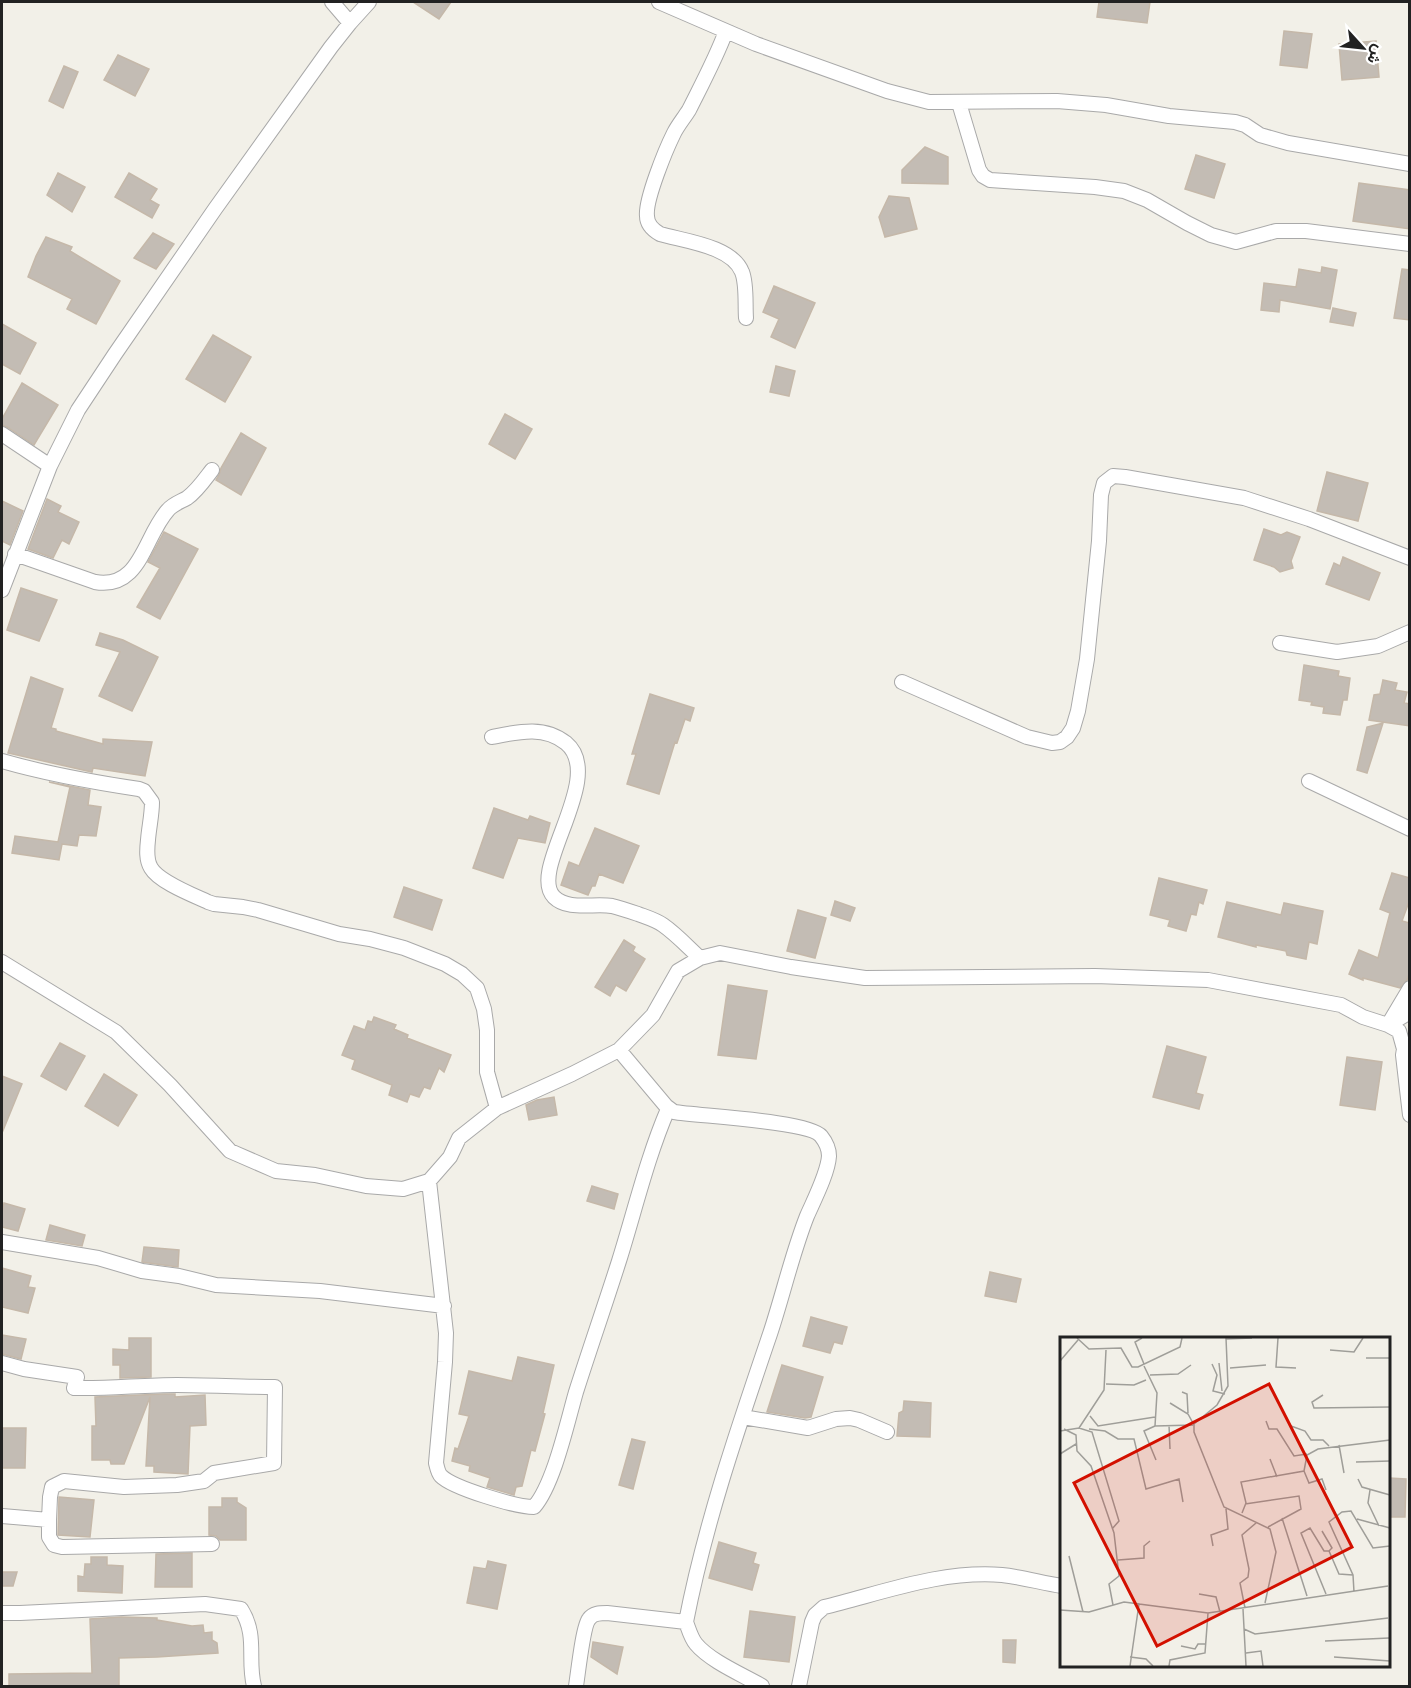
<svg xmlns="http://www.w3.org/2000/svg" width="1411" height="1688" font-family="'Sofia Sans Condensed',Vazirmatn,sans-serif">
<rect width="100%" height="100%" fill="#f2f0e8"/>
<path fill="#c3bcb4" stroke="#c5b8a9" stroke-width="1.5" d="M413,2H451L439,19Z
M1099,2H1150L1147,23L1097,17Z
M1284,31L1312,34L1307,68L1280,65Z
M1376,41L1379,77L1342,80L1339,44Z
M118,55L149,69L135,96L104,80Z
M64,66L78,72L63,108L49,101Z
M925,147L948,157V184L902,183V170Z
M1196,155L1225,164L1214,198L1185,189Z
M58,173L85,187L72,212L47,195Z
M129,173L157,189L150,200L159,205L152,218L115,197Z
M1359,183L1410,190V229L1353,221Z
M889,196L909,198L917,229L885,237L879,217Z
M153,233L174,244L156,269L134,258Z
M46,237L72,247L70,251L120,281L96,324L67,309L72,299L28,277L36,256Z
M1322,267L1337,270L1330,309L1280,300L1279,312L1261,310L1264,283L1296,287L1299,269L1321,273Z
M1402,269L1410,270V320L1394,318Z
M774,286L815,303L795,348L771,337L779,319L763,312Z
M1333,308L1356,313L1353,326L1330,322Z
M2,324L36,343L20,374L2,364Z
M213,335L251,357L225,402L186,379Z
M776,366L795,371L789,396L770,392Z
M22,383L58,405L34,445L7,427L2,425V419Z
M505,414L532,429L515,459L489,444Z
M241,433L266,448L241,495L216,480L219,475L221,468Z
M1327,472L1368,483L1358,521L1317,511Z
M47,499L61,506L58,512L79,522L69,544L62,540L53,558L28,549Z
M2,501L23,511L10,545L2,541Z
M1264,529L1281,535L1287,532L1300,537L1291,561L1293,568L1280,572L1274,567L1254,560Z
M164,532L198,549L160,619L137,607L160,568L148,562Z
M1343,557L1380,573L1369,600L1326,584L1334,563L1340,566Z
M21,588L57,600L39,641L7,630Z
M100,633L123,640L158,657L132,711L99,696L120,652L96,645Z
M1304,665L1339,671L1338,676L1350,678L1347,700H1343L1340,715L1323,713L1324,707L1311,705L1312,702L1299,700Z
M31,677L63,689L51,728L56,729V731L103,744V739L152,742L145,776L93,768L92,772L8,753Z
M1383,680L1397,683L1395,690L1407,692L1404,703L1410,704V726L1369,720L1374,695L1380,694Z
M650,694L694,708L690,721L685,719L677,743L675,742L659,794L627,784L636,754H632Z
M1383,723L1367,773L1357,770L1367,727Z
M49,782L90,790L88,805L101,807L96,836L79,835L77,846L62,844L59,860L12,853L15,836L58,842L70,787Z
M494,808L528,820L530,816L550,823L545,843L518,838L503,878L473,868Z
M595,828L639,846L623,883L599,874L595,886H592L588,895L561,885L569,862L579,866Z
M1392,873L1410,878V899L1402,921L1410,923V972L1407,980L1400,988L1363,978V980L1349,974L1359,950L1378,958L1390,913L1380,909Z
M1159,878L1207,890L1203,904L1199,902L1196,915L1191,914L1186,931L1168,926L1170,920L1150,915Z
M404,887L442,900L432,930L394,917Z
M835,901L855,908L850,921L831,915Z
M1227,902L1281,915L1284,903L1323,911L1317,944L1309,942L1306,959L1287,955L1286,951L1256,945V947L1218,937Z
M798,910L826,918L815,958L787,951Z
M624,940L635,947L633,951L645,959L626,991L616,985L610,996L595,987Z
M728,985L767,991L756,1059L718,1055Z
M374,1017L396,1025L394,1029L408,1035L407,1038L451,1055L444,1072L439,1068L430,1089L424,1087L419,1097L410,1094L407,1102L389,1095L392,1085L352,1069L355,1060L342,1055L354,1026L365,1030L368,1021L372,1022Z
M60,1043L85,1056L66,1090L41,1076Z
M1167,1046L1206,1057L1196,1093L1203,1095L1199,1109L1153,1097Z
M1347,1057L1382,1062L1375,1110L1340,1105Z
M104,1074L137,1095L118,1126L85,1106Z
M2,1076L22,1084L2,1133Z
M554,1097L557,1115L529,1120L526,1105L537,1100Z
M592,1186L618,1194L614,1209L587,1201Z
M4,1203L25,1209L18,1231L2,1227V1212Z
M50,1225L85,1235L82,1246L46,1240Z
M144,1247L179,1250L178,1267L142,1262Z
M2,1268L31,1276L28,1287L35,1288L28,1313L2,1307Z
M990,1272L1021,1279L1016,1302L985,1296Z
M811,1317L847,1327L842,1344L834,1342L830,1353L803,1346Z
M2,1335L26,1339L21,1359L2,1354Z
M129,1338H151V1377L120,1378V1365H113V1349L129,1350Z
M518,1357L554,1365L543,1413L545,1414L535,1451L531,1450L522,1486L516,1487L514,1495L487,1487L490,1478L469,1471L470,1466L452,1461L455,1448L458,1449L469,1416L459,1414L469,1371L512,1381Z
M782,1365L823,1377L811,1417L805,1418L767,1412Z
M164,1394H175V1397L205,1395L206,1425L190,1426L188,1474L154,1472V1466H146L150,1397L124,1464H111L110,1460H92V1426H96L95,1397Z
M904,1401L931,1403L930,1437L897,1436L899,1413L903,1411Z
M2,1428H26L25,1468H2Z
M632,1439L645,1442L633,1489L619,1485Z
M1389,1478L1406,1479L1405,1517H1389Z
M59,1497L94,1500L90,1537L58,1535Z
M222,1498H237V1502L246,1508V1540H220L216,1536L209,1535V1507H222Z
M719,1542L756,1553L753,1563L759,1565L752,1590L709,1578Z
M192,1553V1587H155L156,1554Z
M91,1557H107V1565L123,1566L122,1593L78,1591V1576L84,1577L85,1564H91Z
M488,1561L506,1565L497,1609L467,1603L474,1567L486,1569Z
M2,1572H17L13,1586H2Z
M750,1611L795,1617L789,1662L744,1657Z
M121,1617L157,1618V1620L192,1626L203,1625L204,1633L212,1632V1640L217,1643L218,1653L157,1657L119,1658V1686H9V1674L92,1673L90,1619Z
M1003,1640H1016L1015,1663L1003,1662Z
M593,1642L623,1647L617,1674L591,1657Z"/>
<g fill="none" stroke-linecap="round" stroke-linejoin="round">
<g stroke="#a9a9a9" stroke-width="16">
<path id="street" d="M332,2L350,23L369,2
M659,2L756,44L887,91L929,102L1057,101L1106,105L1169,116L1235,122L1245,125L1260,135L1288,143L1410,164
M726,31C716,58 702,84 689,110C684,118 678,125 674,133C666,149 645,200 647,216C647,224 653,230 660,234C684,241 732,246 742,272C747,284 745,305 746,318
M959,103L979,170L983,176L990,180L1095,187L1124,191L1147,200L1187,223L1211,235L1236,242L1276,231H1306L1410,244
M2,434L50,466
M15,554L95,582C141,590 144,536 168,510C173,504 180,502 187,498C197,491 205,479 212,470
M2,590L50,466L78,410L115,354L215,209L331,47L350,23
M1280,643L1337,652L1378,646L1410,632
M902,682L1027,737L1052,743L1060,742L1067,737L1073,728L1078,711L1087,659L1099,541L1101,495L1104,483L1113,476L1125,477L1244,498L1309,519L1410,558
M492,737C517,732 544,725 566,743C607,777 527,870 554,897C568,911 594,903 612,906C620,908 629,911 638,914C646,917 656,920 663,925C676,934 688,947 700,958
M2,761C47,774 92,782 139,789L144,791L152,802C152,815 149,827 148,840C147,849 146,860 151,868C159,882 193,895 208,902L214,904L243,907L258,910L339,934L370,939L404,948L445,964L462,974L477,988L484,1009L487,1030V1072L497,1108
M1309,781L1410,829
M2,962L116,1032L170,1085L230,1151L276,1171L315,1175L366,1186L403,1189L429,1181L450,1157L459,1138L497,1108L572,1074L619,1050L653,1015L678,971L700,958L720,953L791,967L865,978L1095,976L1208,980L1341,1005L1363,1017L1388,1025L1399,1031L1404,1049L1403,1055L1410,1115
M1390,1024L1410,1012
M1388,1025L1410,988
M619,1050L666,1106L674,1112C698,1116 809,1121 821,1136C825,1141 829,1149 829,1156C828,1173 814,1200 807,1216C792,1254 783,1295 770,1334C738,1428 705,1524 686,1622C689,1630 691,1638 696,1644C710,1661 743,1675 762,1686
M429,1181L446,1333L445,1362L436,1463C437,1467 438,1473 441,1476C453,1488 516,1507 534,1507C554,1484 567,1423 576,1392C590,1348 605,1305 619,1261C635,1210 647,1158 668,1109
M2,1242L98,1258L142,1271L179,1276L216,1285L320,1291L444,1306
M2,1363L24,1369L77,1377L74,1388C108,1389 142,1385 177,1385C209,1385 242,1387 275,1387L274,1463L214,1473L204,1481L177,1485L124,1487L64,1481L52,1487L50,1497L49,1520L2,1516
M743,1417L808,1428L836,1419L850,1418L859,1420L887,1432
M49,1520V1537L54,1545L62,1547L212,1544
M2,1613H20L205,1604L241,1609C258,1636 247,1659 254,1686
M576,1686C578,1674 583,1626 589,1619C593,1613 600,1613 607,1613L686,1622
M799,1686L812,1622L815,1615L824,1607C882,1593 941,1570 1002,1575C1022,1577 1042,1583 1062,1586"/>
</g>
<use href="#street" stroke="#fff" stroke-width="14"/>
</g>
<g transform="translate(1060 1337)">
<rect width="330" height="330" fill="#f2f0e8"/>
<path fill="none" stroke="#9f9e99" stroke-width="1.5" d="M17,1L29,12L61,11L72,30H78L120,10L122,1M82,1L75,5L84,27M166,1L168,49L157,68L134,87V95L164,170L210,192L216,215L205,266M218,1L216,30L236,31M166,2L192,1M270,13L294,15L303,1M306,21H330M0,24L18,3M159,26L162,54M152,27L157,38L153,54L165,57M84,29L97,56L95,89L134,88L128,77L110,66M170,31L206,28M90,38L118,37L131,28M46,47L74,48L86,43M122,55L127,57L128,76M263,58L252,65L254,71L330,70M30,79L38,89L95,80M206,84L209,92H217L234,119L247,117M109,88L110,112M95,89L84,94L96,123M231,89L245,94L251,103H263L269,109M19,91L44,53L46,13M4,92L16,98L17,114L31,129L54,196L59,239L49,247L53,268M29,92L45,94L58,102H74L86,152L119,142L123,165M0,94L19,91L32,95L59,184L52,192M279,108L284,136M0,117L16,107M210,122L217,140M296,125L330,124M244,134L249,146L262,142L266,153M298,142L302,150L330,158M310,153L308,166L319,189M185,167L239,159L241,172L208,190M182,176L186,166L181,145L244,134L247,118L258,112L330,103M222,181L247,259M297,182L330,191M262,194L272,211L269,214M153,209L151,198L168,192L166,172M330,210V315M9,219L23,275M58,223L84,221V209L90,204M294,255L293,238L269,185L282,175L291,174L313,211L330,209M139,257L156,260L160,275M266,257L241,196L250,191L264,214H269L279,237L293,238M79,267L148,276L328,249M185,271L180,246L188,240L189,232L182,198L196,186M183,272L186,329M0,273L29,275L64,265L79,267L70,329M184,292L195,297L328,281M265,304L329,301M121,309L135,312L138,307H145M186,316L201,314L203,329M70,320L86,322L93,329M274,320L330,324M109,329L110,323L145,316L148,276"/>
<path fill="#d31000" fill-opacity="0.15" stroke="#d31000" stroke-width="3" d="M209,47L292,210L97,309L14,146Z"/>
<rect width="330" height="330" fill="none" stroke="#222" stroke-width="3"/>
</g>
<rect width="1411" height="1688" fill="none" stroke="#222222" stroke-width="6"/>
<g transform="translate(1363 48) rotate(117)" stroke="#ffffff" stroke-width="4.5" paint-order="stroke">
<path d="M0-4.5L10 22L0 15L-10 22Z" fill="#222222"/>
<text y="-9" font-size="16" font-weight="bold" text-anchor="middle" fill="#222222">ش</text>
</g>
</svg>
